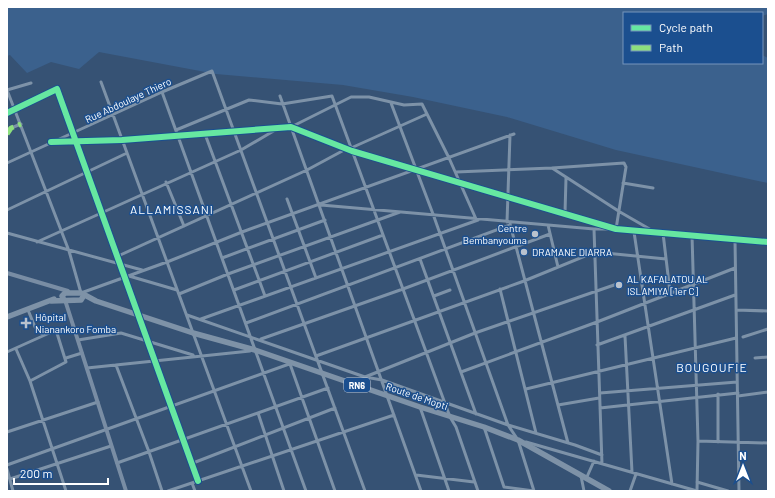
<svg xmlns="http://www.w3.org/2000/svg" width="775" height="498" font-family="Barlow,sans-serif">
<rect width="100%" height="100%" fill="#365274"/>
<path fill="#3b618d" d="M7,7H768V14L762,16V13H624V63H762V55L768,58V183L616,150L507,117L413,97L343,85L216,74L99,52L79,69L51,62L27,73L10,55L7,56Z"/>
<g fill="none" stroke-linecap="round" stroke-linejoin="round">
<path stroke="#7d92a8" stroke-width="3" d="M101,82L251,491
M7,90L69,251L81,293L167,262L242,232L514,134
M7,90L31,83
M162,92L306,491
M280,96L421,491
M391,103L433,214L508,425L518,440L534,491
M7,113L57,89L198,481
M291,127L351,97H369L404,105L422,104L449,158L476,219
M176,130L249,100L282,104L332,96L450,417L456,427L478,491
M7,134L11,128L21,124
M205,134L265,296
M51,142L122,140L291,127L352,151L616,229L768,242
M351,148L427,114
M7,163L162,92L212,71L365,491
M456,172L552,168L620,212L653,231
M166,182L184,226
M623,183L653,188
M287,199L316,278
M321,205L594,229H616L626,167L624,163L552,168
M7,210L127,153
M565,213L566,178
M507,222L510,135
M510,224L568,443
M548,225L558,267
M594,229L602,464
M634,232L672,484
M7,233L142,270
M663,233L670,292
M692,235L698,441L697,491
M735,240L739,491
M37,242L241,150L277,129
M118,256L307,170L346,149
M222,258L325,220
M420,259L476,414
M129,276L177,290
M500,289L536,433
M234,290L383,235
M179,294L228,274L400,212
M434,296L450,290
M28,310L35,327L43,335
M736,310L768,311
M187,315L365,377L382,380L508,425L575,445L602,455
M201,319L478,220
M246,323L510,225
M625,336L632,472
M743,337L768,329
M261,339L403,289L550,234
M78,340L121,333L193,355
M597,345L735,295
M16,349L30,381L66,491
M7,352L56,330L66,362L30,381
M316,356L524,281L595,252L666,259
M66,358L82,353
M755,358L768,357
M290,364L335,491
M116,365L149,452L162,491
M87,368L250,351
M461,372L597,322L735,268
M365,377L475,333L617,284
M526,389L736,338
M600,393L737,382
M718,394V442
M738,396L768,392
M558,405L599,398
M420,407L449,491
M600,408L738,393
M258,413L284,491
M484,427L504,487L534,491
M7,432L98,402
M698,441L768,443
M526,442L697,491
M117,463L328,388
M193,463L335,408
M7,465L292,363
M7,469L13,491
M416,475L474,482
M581,476L584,491
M10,479L111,446
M586,479L594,461
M697,482L728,491
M192,483L195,491
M168,491L394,415
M630,491L636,474"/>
<path stroke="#798da4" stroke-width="4" d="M7,273L68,291
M65,300L126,491"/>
<path stroke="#7e92a7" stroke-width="5.5" d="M83,294L96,301L193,333L255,350L420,407L484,427L518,440L609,491
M51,301L81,300L84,295L81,293H65L62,296L64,300
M7,317L54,299"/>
<path stroke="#8de07e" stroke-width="5" stroke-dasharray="10 5" stroke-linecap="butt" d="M7,134L11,128L21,124"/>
<g stroke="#1b4f8f" stroke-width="8">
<path id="cycleway" d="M7,113L57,89L198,481
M51,142L122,140L291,127L352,151L616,229L768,242"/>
</g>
<use href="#cycleway" stroke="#66e7a1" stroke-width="6"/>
</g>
<g fill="#b9c2ce" stroke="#1b4f8f" stroke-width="1.5">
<circle cx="535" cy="234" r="4"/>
<circle cx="524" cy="252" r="4"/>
<circle cx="619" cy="285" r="4"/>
<path d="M24 317h4v4h4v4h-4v4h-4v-4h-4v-4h4z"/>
</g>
<g text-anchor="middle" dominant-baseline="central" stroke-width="3" stroke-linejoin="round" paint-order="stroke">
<rect fill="#1b4f8f" stroke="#bbcadd" stroke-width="1" x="344" y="378" width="26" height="14" rx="3"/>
<g font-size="9" font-weight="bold" fill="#fff">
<text x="357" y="385">RN6</text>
</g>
<g font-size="10" fill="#fff" stroke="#1b4f8f">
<text transform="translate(128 100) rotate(-25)">Rue Abdoulaye Thiero</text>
<text transform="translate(417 396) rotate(19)">Route de Mopti</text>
</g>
<g font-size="10" fill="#fff" stroke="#1b4f8f" text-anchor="start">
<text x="527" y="228" text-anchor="end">Centre<tspan x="527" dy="12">Bembanyouma</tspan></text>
<text x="532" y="252">DRAMANE DIARRA</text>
<text x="627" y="279">AL KAFALATOU AL<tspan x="627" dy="12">ISLAMIYA [1er C]</tspan></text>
<text x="35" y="317">Hôpital<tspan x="35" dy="12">Nianankoro Fomba</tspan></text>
</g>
<g font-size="12" letter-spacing="1" fill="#fff" stroke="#1b4f8f">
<text x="172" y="209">ALLAMISSANI</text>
<text x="712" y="367">BOUGOUFIE</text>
</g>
</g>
<rect width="775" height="498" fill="none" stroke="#ffffff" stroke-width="16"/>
<rect x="623" y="12" width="140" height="52" fill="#1b4f8f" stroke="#7695bc"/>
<rect x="631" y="25" width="20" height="6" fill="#66e7a1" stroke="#7695bc"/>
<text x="659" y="32" font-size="12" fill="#ffffff">Cycle path</text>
<rect x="631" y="45" width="20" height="6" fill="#8de07e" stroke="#7695bc"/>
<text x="659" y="52" font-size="12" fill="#ffffff">Path</text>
<g transform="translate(743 466)" stroke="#1b4f8f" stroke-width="3" paint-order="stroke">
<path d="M0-3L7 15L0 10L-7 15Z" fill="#ffffff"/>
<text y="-6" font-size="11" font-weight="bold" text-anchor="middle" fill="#ffffff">N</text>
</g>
<path d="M14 478v6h94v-6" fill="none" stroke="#ffffff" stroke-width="2"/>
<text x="20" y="478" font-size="12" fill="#ffffff" stroke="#1b4f8f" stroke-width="3" paint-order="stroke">200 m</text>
</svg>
